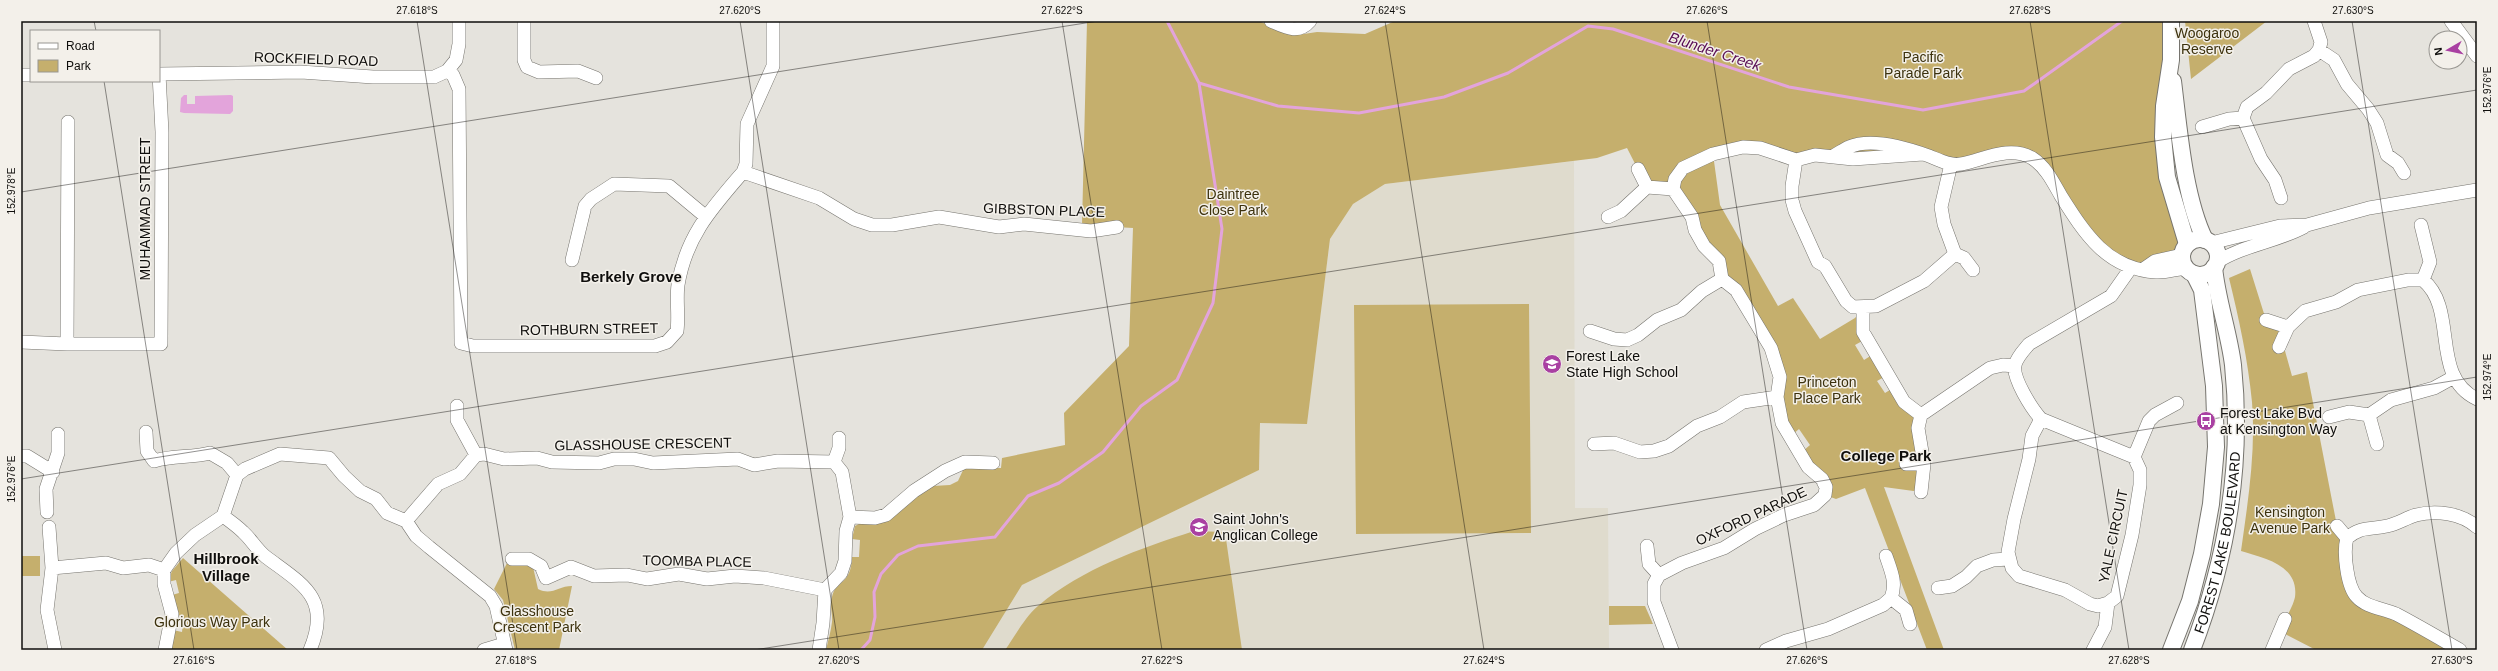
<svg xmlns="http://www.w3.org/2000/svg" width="2498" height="671" font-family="Helvetica,sans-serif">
<rect width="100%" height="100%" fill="#e5e3dd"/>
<path fill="#dfdbcd" d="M1574,161L1575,508H1608L1609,650H982L1022,585L1259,470L1260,423H1307L1330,239L1353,204L1385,184Z"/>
<path fill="#c5af6d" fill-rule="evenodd" d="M1087,21H1258L1297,35L1317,32L1365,34L1395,21H2167L2162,106L2183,243L2177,256L2142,270L2091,239L2043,167L2011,153L1961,164L1923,154L1796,160L1760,148L1713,154L1720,205L1778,306L1793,298L1820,339L1855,318L1863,308V332L1904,402L1921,415V492L1884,487L1944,650H1927L1865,488L1836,499L1825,495L1782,423L1777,362L1676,196L1647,187L1627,148L1597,158L1385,184L1353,204L1330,239L1307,424L1260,423L1259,470L1022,585L982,650H826C828,641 831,631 832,622C833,614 829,605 832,597C836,579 851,586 852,557H859L860,540L852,539L855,526L933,486L950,485L958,481L964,468H1001L1002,458L1065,445L1064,413L1129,346L1133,228L1082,225ZM1864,340L1872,355L1864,360L1855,345ZM1886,376L1893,388L1885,393L1877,381ZM1799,429L1810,445L1803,451L1792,435Z
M2185,21H2267L2191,79Z
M2250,269L2266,320L2288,327L2279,347L2285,351L2292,376L2307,372L2337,526L2347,538L2352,591L2460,650H2316L2279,631C2284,621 2293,607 2295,597C2299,565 2264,558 2241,551C2248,501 2256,451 2252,402C2248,360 2239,319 2229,278Z
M1529,304L1531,533L1356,534L1354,305Z
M1194,531L1225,532L1242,650H1005C1015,636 1025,617 1038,606C1083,568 1139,549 1194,531Z
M21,556H40V576H21Z
M183,558L288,650H170L173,630L182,632L184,616L176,615L172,595L179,593L176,580L168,582L172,571Z
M507,563L530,564L533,567L538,589C552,596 558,586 572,586L559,650H515L503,600L494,589Z
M1609,606H1645L1653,624L1609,625Z"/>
<path fill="#e3a4db" d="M184,95H187V104H195V96L231,95L233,96V111L230,114L184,113L180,112L181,98Z"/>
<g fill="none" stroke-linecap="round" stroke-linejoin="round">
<path stroke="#e3a4db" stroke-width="3" d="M1167,21L1199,83L1278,106L1359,113L1444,97L1508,73L1588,26L1613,29L1789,87L1923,110L2024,91L2122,21
M861,650L870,640L875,617L874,592L881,574L898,555L918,546L995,537L1028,496L1059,483L1103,452L1141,406L1177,380L1213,303L1222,229L1199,83"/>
<g stroke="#76746e" stroke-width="14">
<path id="minor" d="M524,21V60L527,67L539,72L578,71L596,78
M1271,21C1285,27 1298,35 1310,21
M2451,21L2477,56
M2319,50L2334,60L2347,84L2368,109L2377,123L2387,155L2398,163L2404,173
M447,71L453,75L459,89L461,343L473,346H655L667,342L677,331C679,316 676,299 678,285C686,236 712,208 743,172L746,164L747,124L773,66V21
M159,74L301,72L373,77H434L447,71L456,60L459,44V21
M21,75H31
M2202,127L2229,119L2243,118
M1833,156C1839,153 1844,149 1849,147C1872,137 1907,148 1929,156C1939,160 1950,166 1961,164C1983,160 2009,145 2032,158C2046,167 2053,182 2061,196C2085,234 2107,269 2156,272C2165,273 2176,269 2186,268
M1796,160L1792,186V200L1795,211L1818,262L1825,266L1846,301L1853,307L1876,306L1924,281L1955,254L1944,224L1941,207L1951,164
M1638,169L1647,187L1673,189
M743,172L819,198L854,219L872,225H892L939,217L999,227L1024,224L1091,231L1117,227
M2281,198L2275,180L2261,159L2243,118L2247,107L2266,93L2289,69L2314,56L2319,50L2321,42L2314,21
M1608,217L1621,211L1647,187
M2421,225L2430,262L2423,280
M2211,243L2280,226L2307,225L2369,208L2477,190
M1955,254L1964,258L1973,270
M572,260L585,206L591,199L614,184L669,186L705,216
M2217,262C2244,245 2276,242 2304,227
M2142,270L2155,261L2182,255
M1863,308V332L1904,402L1921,415L1918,428L1924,464L1921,492
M2266,320L2288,327L2279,347
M2288,327L2305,311L2336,302L2358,290L2408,280H2423C2459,310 2429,376 2477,399
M1590,331L1614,339L1627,340L1638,335L1657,320L1681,310L1702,291L1722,279
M21,342L67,344H161L162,132L159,74
M67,344L68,122
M457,406V420L476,455
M1921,415L1990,368L2003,365L2015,366
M2369,415L2377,444
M2329,417L2349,412L2369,415L2391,400L2434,388L2454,377
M2041,419L2032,436L2029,459L2014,519L2008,552L2012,568L2019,576L2065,590L2090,604L2098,606L2108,603L2117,596L2132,535L2140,485V470L2134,457L2041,419C2032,409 2012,378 2015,365C2017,357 2024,350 2029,344L2111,296L2130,269
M146,432L147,451L154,461C173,455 191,458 210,453L227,463L237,475
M1594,444L1614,443L1640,452L1654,451L1669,446L1697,426L1720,417L1743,402L1777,397
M21,456H27L53,472
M2134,457L2149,421L2155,415L2177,403
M834,462L839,448V438
M1906,464H1924
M47,512L46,489L58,453V434
M223,516C230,521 237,526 243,532C251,539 257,550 266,557C302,584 332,598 310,650
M850,517L875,518L886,515L914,491L945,471L965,462L993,463
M406,521L438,484L460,474L476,455L484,454L504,459L537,458L552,462L599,463L614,459H634L653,463L738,459L754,465L778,461L834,462L842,472L850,517L846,531L845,561L841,573L825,590L823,623L819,650
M2337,526L2347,538C2343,552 2347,587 2357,597C2367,608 2383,608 2396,614C2417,625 2439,638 2460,650
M49,527L52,568L47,610L55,650
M2347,538C2361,526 2370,530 2387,526C2397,524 2406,518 2416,515C2436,510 2461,513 2477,527
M1647,546L1649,564L1659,575
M1886,556C1891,571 1897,583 1891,598L1906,610L1910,624
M512,559H529L541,566L546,578L571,567L594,576L627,575L647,579L679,574L707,579L735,576L764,578L825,590
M52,568L106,563L123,568L149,565L164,570
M1938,588L1952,586L1966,577L1977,566L1993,560L2008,559
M165,650L172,614L164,584V570L176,553L195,535L223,516L237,475L245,469L280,454L329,458L344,476L360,491L376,499L387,513L406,521L416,536L429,547L490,596L496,606L506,650
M484,650L504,644
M1672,650L1654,602V584L1659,575L1682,563L1724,548L1755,529L1784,515L1814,505L1825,495L1826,487L1822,479L1808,467L1782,423L1777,397L1780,377L1771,348L1736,290L1722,279L1719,261L1704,246L1695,230L1692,217L1673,189L1675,179L1683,168L1713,154L1743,147L1760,148L1796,160L1815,155L1853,159L1923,154
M1766,650L1786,641L1828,629L1883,605L1891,598
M2093,650L2105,627L2108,603
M2272,650L2285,619"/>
</g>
<g stroke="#76746e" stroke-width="18">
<g id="major">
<path d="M2171,21V60L2164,106L2163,137L2167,177L2187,244"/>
<path d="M2173,81C2179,129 2184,197 2205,240"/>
<circle cx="2200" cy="257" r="18"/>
<path d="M2171,650L2190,601L2202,554L2211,504L2216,447L2214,386L2202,290L2194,274"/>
<path id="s1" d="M2192,650C2227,559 2243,462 2233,365C2229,332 2217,300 2214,267"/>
</g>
</g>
<use href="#minor" stroke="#fff" stroke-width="13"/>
<use href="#major" stroke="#fff" stroke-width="16"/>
</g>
<path fill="none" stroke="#0f0e0c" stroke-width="1" stroke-opacity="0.45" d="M94,21L96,31M417,21L517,650M740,21L839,650M1062,21L1162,650M1385,21L1484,650M1707,21L1807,650M2030,21L2129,650M2352,21L2452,650M104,81L194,650M21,192L1098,21M21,479L2477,90M754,650L2477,377"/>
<defs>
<g id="school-disc" transform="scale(1)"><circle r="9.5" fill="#a940a2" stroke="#f3f0ea"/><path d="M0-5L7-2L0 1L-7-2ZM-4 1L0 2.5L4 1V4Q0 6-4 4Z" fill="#fff"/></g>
<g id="bus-disc" transform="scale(1)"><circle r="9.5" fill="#a940a2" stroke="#f3f0ea"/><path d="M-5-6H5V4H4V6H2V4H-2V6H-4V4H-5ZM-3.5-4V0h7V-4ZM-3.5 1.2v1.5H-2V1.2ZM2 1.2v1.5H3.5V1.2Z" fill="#fff"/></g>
</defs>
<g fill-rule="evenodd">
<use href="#school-disc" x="1552" y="364"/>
<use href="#bus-disc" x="2206" y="421"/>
<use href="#school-disc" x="1199" y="527"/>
</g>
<g text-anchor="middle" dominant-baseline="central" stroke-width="3" stroke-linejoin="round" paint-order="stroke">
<g font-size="14" fill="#3c310d" stroke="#f3f0ea">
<text x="2207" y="33">Woogaroo<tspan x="2207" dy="16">Reserve</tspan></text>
<text x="1923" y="57">Pacific<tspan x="1923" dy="16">Parade Park</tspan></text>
<text x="1233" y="194">Daintree<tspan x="1233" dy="16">Close Park</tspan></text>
<text x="1827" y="382">Princeton<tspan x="1827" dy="16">Place Park</tspan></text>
<text x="2290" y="512">Kensington<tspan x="2290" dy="16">Avenue Park</tspan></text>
<text x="537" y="611">Glasshouse<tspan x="537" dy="16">Crescent Park</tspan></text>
<text x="212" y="622">Glorious Way Park</text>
</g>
<g font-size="14" fill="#0f0e0c" stroke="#f3f0ea">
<text transform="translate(316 59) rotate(2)">ROCKFIELD ROAD</text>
<text transform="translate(145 209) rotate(-90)">MUHAMMAD STREET</text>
<text transform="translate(1044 210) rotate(2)">GIBBSTON PLACE</text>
<text transform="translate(589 329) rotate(-1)">ROTHBURN STREET</text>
<text transform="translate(643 444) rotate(-1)">GLASSHOUSE CRESCENT</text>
<text transform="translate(1751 516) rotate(-25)">OXFORD PARADE</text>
<text transform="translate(2113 536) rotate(-78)">YALE CIRCUIT</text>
<text stroke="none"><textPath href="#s1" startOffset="111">FOREST LAKE BOULEVARD</textPath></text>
<text transform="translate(697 561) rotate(1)">TOOMBA PLACE</text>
</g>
<g font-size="14" fill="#0f0e0c" stroke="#f3f0ea" text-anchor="start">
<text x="1566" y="356">Forest Lake<tspan x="1566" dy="16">State High School</tspan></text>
<text x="2220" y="413">Forest Lake Bvd<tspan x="2220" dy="16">at Kensington Way</tspan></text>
<text x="1213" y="519">Saint John's<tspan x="1213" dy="16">Anglican College</tspan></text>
</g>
<g font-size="15" font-style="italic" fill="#580d53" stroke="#f3f0ea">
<text transform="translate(1715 51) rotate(18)">Blunder Creek</text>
</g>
<g font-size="15" font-weight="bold" fill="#0f0e0c" stroke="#f3f0ea">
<text x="631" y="276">Berkely Grove</text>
<text x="1886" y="455">College Park</text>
<text x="226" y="558">Hillbrook<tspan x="226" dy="17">Village</tspan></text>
</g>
</g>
<rect width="2498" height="671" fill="none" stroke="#f3f0ea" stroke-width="44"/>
<rect x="30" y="30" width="130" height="52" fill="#f3f0ea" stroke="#989691"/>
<rect x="38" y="43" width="20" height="6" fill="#ffffff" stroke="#989691"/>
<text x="66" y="50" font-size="12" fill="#0f0e0c">Road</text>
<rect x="38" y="60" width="20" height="12" fill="#c5af6d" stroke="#989691"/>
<text x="66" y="70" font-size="12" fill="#0f0e0c">Park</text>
<g transform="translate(2448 50) rotate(261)"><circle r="19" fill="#f3f0ea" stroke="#989691"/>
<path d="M0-3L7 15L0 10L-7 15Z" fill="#a940a2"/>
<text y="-6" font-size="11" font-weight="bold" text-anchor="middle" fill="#0f0e0c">N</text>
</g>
<rect x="22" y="22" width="2454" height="627" fill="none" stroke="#0f0e0c" stroke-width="1.5"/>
<g font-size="10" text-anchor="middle" fill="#0f0e0c">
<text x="417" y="14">27.618°S</text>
<text x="740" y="14">27.620°S</text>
<text x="1062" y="14">27.622°S</text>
<text x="1385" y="14">27.624°S</text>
<text x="1707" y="14">27.626°S</text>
<text x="2030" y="14">27.628°S</text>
<text x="2353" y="14">27.630°S</text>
<text transform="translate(2487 90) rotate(-90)" y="4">152.976°E</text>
<text transform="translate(11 191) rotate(-90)" y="4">152.978°E</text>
<text transform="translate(2487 377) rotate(-90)" y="4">152.974°E</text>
<text transform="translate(11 479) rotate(-90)" y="4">152.976°E</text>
<text x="194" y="664">27.616°S</text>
<text x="516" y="664">27.618°S</text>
<text x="839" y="664">27.620°S</text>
<text x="1162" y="664">27.622°S</text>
<text x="1484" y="664">27.624°S</text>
<text x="1807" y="664">27.626°S</text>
<text x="2129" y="664">27.628°S</text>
<text x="2452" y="664">27.630°S</text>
</g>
</svg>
